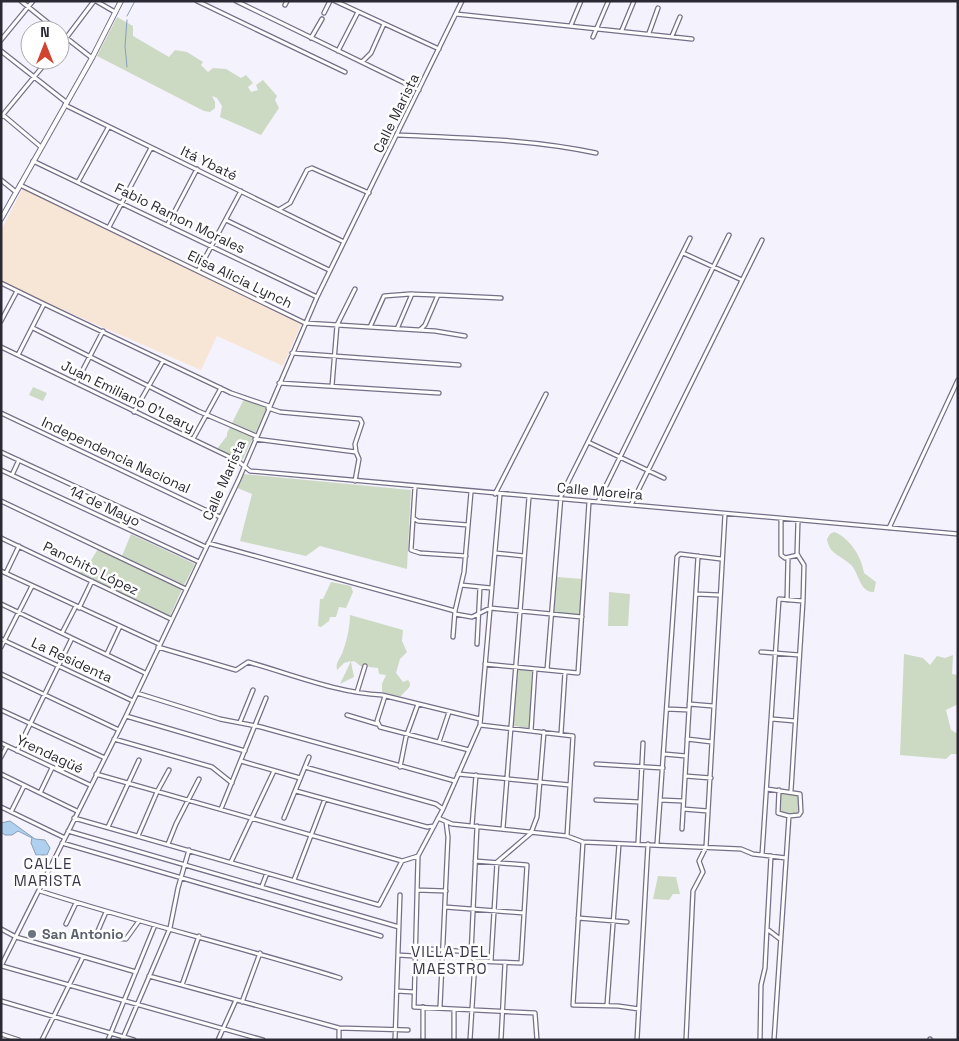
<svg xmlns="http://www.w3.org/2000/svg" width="959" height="1041" font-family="'Space Grotesk',sans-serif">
<rect width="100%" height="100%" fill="#f4f2fd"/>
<path fill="#f7e6d5" d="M23,188L303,320L283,366L217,336L201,370L1,283V230Z"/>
<path fill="#cddac3" d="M117,17L133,26V36L169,57L175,50L187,52L203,62L201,65L208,72L213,68L226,69L241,78L246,75L253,83L248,87L251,92L258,90L256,85L263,80L277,96L275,100L279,108L261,135L220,117L222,106L217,98L212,96L215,102V108L210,112L204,111L97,56Z
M33,387L47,393L43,401L29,395Z
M245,397L268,406L242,461L216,450L227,436V433Z
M243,474L411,490L407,569L320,546L306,556L240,541L252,494L235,487Z
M834,532C849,537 862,557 864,573L876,582L874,592C859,593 859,571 850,564C840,555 829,554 827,539L830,534Z
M131,534L195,564L184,585L122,556Z
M98,549L182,589L170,616L77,573L85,570Z
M557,577L583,579L581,615L554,612Z
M331,582L351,586L353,592L346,608L339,607L336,617H330L329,621L321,627L318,626L320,599H323Z
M609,592L630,594L628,626H608Z
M350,615L403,630L402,641L407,652L400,659L396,673L403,682L408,680C414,687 405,690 401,696H387L382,691V684L386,675L379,674L378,668L369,667L367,664L362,667L354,661L351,662L354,677L340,684L351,661L344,663L337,670C335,662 341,658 343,651C347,640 350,626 350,615Z
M904,654L923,658L930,665L937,656L945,658L953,655L952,674L958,675V704L946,710L951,730L958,734V754H951L946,759L900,755Z
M518,669L532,671L529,728L513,726Z
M781,793H797L800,796L798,814L794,815L780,812Z
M658,876L676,877L680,894H673L669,900L653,899Z"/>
<path fill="#afd1ef" stroke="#879fb7" d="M10,821L35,839L45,840L50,848L47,855H36L31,843L32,838L18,831L12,835H5L1,832V823Z"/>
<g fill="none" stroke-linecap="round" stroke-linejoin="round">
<path stroke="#879fb7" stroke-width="1" d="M127,16L135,1
M127,20L125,46L127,67"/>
<g stroke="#756f88" stroke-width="5.5">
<path id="minor" d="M21,1L57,30
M96,1L115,12
M197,1L345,72
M236,1L419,90
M335,1L439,49
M285,5L287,1
M324,13L330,1
M456,14L692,39
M571,25L581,1
M622,30L634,1
M60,33L92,58
M649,33L658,8
M672,36L680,17
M593,37L608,2
M311,38L322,19
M1,40L33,1
M60,46L94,1
M1,51L66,102
M338,51L358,12
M362,62L371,53L384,24
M65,105L344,242
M3,115L41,147
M1,117L48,60
M398,135C463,138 531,139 596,153
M33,161L317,297
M1,180L16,192
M78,182L108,128
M20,185L305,323L435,331L465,336
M280,209L290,203L307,170L312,168L369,193
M226,220L329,270
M168,224L197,169
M109,227L151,148
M683,253L742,280
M198,271L241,191
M1,283L44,304L18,355
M44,304L231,393L269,406
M1,321L17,291
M370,327L384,296L410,294L437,295
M33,328L198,411L256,436
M397,329L412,294
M420,330L425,325L438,295L501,298
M1,347L238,461L250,471L958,534
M292,353L459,365
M76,383L103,331
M279,383L439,393
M332,386L337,325L355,289
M268,408L280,412L360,419L362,423L355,444L356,452
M134,412L163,361
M1,413L220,517
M193,439L221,388
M255,439L356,452L359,459L355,481
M588,442L664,478
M1,452L206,547
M1,470L199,562
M12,475L19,460
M415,487L411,550L420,553L466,556
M495,494L546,394
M500,494L480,725L443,809L418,856L414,1007L535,1013L537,1040
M1,501L186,589
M598,502L729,235
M631,505L762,240
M413,518L418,521L468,525
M781,519V555L785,558L798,555
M889,528L958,380
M1,538L171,619
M208,543L455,611L453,637
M495,553L524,556
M1,571L159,644
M6,573L19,546
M461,585L491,588
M696,594L719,595
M787,600L788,558
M1,604L145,673
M79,608L92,581
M455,611L464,572L471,492
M455,614L472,617L490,608L582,617
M62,633L76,606
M1,639L133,701
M477,644L480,587
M1,647L32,586
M158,647L236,670L248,662C291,674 337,693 382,695L480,719
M761,652L799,655
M107,654L120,626
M485,664L578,673L589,502
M547,670L561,496L690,238
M1,674L119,730
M357,692L365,666
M137,693L220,719L261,727L455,781
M385,696L377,721L380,727L469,750
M689,704L713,706
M667,709L689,710
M1,710L105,758
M347,715L377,724
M126,716L245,751
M772,719L795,721
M240,722L253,690
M480,725L573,736L567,836
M531,731L535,669
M561,734L565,672
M114,739L212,767L232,783
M687,739L712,742
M439,742L449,712
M1,743L90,785
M17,751L72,638
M664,754L686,756
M1,757L7,746
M241,761L300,778
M596,764L663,768
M305,767L436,804L443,809
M400,767L406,737L418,704
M1,774L77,811
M96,774L402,861L418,856
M458,774L570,785
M685,776L711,778
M767,789L800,794L801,812L799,815L789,816L778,813L779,790
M296,791L427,827L434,826
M791,791L803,601L804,565L797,554L798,520
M40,793L52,768
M596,800L640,802
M660,800L683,801
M1,807L65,838
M221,809L266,698
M683,809L708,811
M11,812L24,786
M74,818L379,905L402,861
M284,818L309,757
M438,818L452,824L567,836L583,842L741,849L753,854L786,858
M472,826L476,775
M108,827L139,760
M503,829L529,497
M682,829L698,556
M68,831L399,927
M138,836L157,792L169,770
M583,842L573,1005L618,1006L639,1009
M62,843L381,936
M638,843L643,743
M168,844L176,824L199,779
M657,844L677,557L680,554L721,559
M762,855L779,599L803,601
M771,856L767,929L780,939
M231,862L274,771
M294,880L325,799
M262,886L267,873
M417,890L446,891
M40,891C139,923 241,947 340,978
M445,907L524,913
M106,912L97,933L103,937L126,939L139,921
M578,918L627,922
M66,924L76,903
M1,929L16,937L136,972
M415,948L471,952
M398,955L414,956
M475,961L521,963L527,865L475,861
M491,961L497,862L531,833L537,817L544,732
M1,966L126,716L239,479L317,297L462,1
M2,966L263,1040
M149,976L339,1028L408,1030
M182,985L199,936
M397,991L413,992
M1,1001L134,1040
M242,1002L260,953
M607,1005L619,844
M440,1007L448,837L446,822
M1,1034L19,1040
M42,1040L83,957
M108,1040L155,925
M122,1040L170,928L178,888L189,850
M218,1040L236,1000
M339,1040V1028
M395,1040L400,895
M423,1040V1007
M454,1040V1009
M470,1040L475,961L471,955L477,826
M501,1040L505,963
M637,1040L648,844
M686,1040L693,891L703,872L699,861L706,847L725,514
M760,1040L761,985L765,968L767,929
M774,1040L789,816
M930,1040V1039"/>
</g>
<g stroke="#756f88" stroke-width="6">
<path id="tertiary" d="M1,219L92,58L121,1"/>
</g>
<use href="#minor" stroke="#fff" stroke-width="3"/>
<use href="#tertiary" stroke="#fff" stroke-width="4"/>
</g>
<circle fill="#6b7280" stroke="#fff" stroke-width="2" cx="32" cy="934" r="5"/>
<g text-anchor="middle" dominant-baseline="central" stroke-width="5" stroke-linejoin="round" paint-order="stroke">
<g font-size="14" fill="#2b2933" stroke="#fff">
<text transform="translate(396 113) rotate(-64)">Calle Marista</text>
<text transform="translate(209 163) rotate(26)">Itá Ybaté</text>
<text transform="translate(180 218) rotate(26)">Fabio Ramon Morales</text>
<text transform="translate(240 279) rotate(26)">Elisa Alicia Lynch</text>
<text transform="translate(128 396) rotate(26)">Juan Emiliano O'Leary</text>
<text transform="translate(116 455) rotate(25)">Independencia Nacional</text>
<text transform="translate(224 480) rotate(-66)">Calle Marista</text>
<text transform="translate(600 491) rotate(5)">Calle Moreira</text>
<text transform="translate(105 506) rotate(25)">14 de Mayo</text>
<text transform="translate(91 568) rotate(26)">Panchito López</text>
<text transform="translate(72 660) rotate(25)">La Residenta</text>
<text transform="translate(50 754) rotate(25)">Yrendagüé</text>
</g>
<g font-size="14" font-weight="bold" fill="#5b616d" stroke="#fff" text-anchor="start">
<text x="42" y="934">San Antonio</text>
</g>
<g font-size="15" letter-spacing="1" fill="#3a354b" stroke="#fff">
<text x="48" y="863">CALLE<tspan x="48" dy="17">MARISTA</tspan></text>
<text x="450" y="951">VILLA DEL<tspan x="450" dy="17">MAESTRO</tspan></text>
</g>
</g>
<rect width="959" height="1041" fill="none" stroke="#2b2933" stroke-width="5"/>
<g transform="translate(45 45)"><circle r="24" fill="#ffffff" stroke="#aaa9ad"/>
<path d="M0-4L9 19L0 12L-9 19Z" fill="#d04430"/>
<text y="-8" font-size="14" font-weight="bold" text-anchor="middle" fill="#2b2933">N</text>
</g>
</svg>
